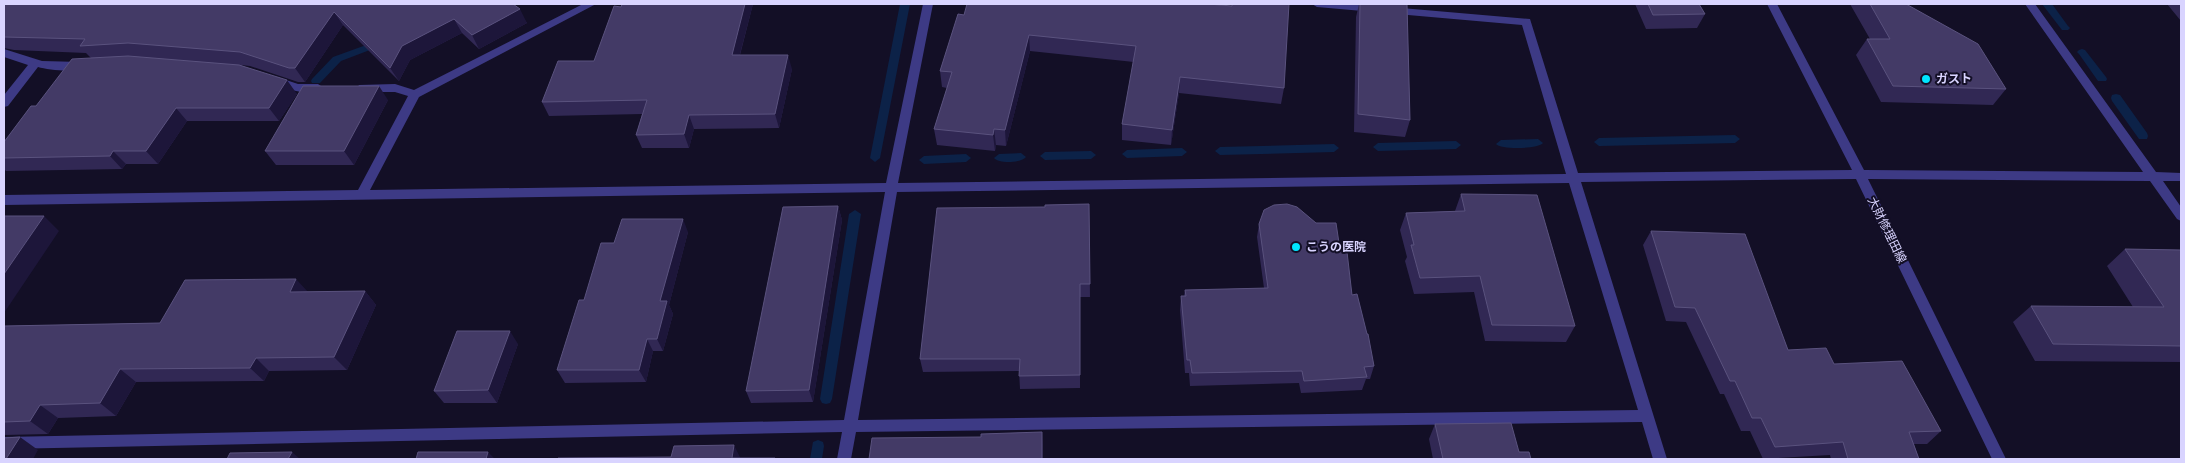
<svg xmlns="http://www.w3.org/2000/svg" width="2185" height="463" font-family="Roboto,'Noto Sans JP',sans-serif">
<rect width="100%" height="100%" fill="#130f26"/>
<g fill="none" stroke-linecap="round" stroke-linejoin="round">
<path fill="#0c2248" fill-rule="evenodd" d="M900,4H910L880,158L875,162L870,158Z
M2042,4H2052L2068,26L2070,28L2068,30H2062Z
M380,40L383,41L385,43L383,45L341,61L320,83H312L311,81L312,79L333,57Z
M2082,49L2085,50L2106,77L2107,79L2106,81H2098L2079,54L2077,52L2079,50Z
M2116,94L2120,95L2147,133L2148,136L2147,139H2139L2112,101L2111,98L2112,95Z
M1735,135L1740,139L1735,143L1599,146L1594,142L1599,138Z
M1538,139L1543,143C1538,149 1501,150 1496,144L1501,140Z
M1456,141L1461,145L1456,149L1378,151L1373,147L1378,143Z
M1334,144L1339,148L1334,152L1220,155L1215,151L1220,147Z
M1182,148L1187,152L1182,156L1127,158L1122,154L1127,150Z
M1091,151L1096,155L1091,159L1045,160L1040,156L1045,152Z
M1021,153L1026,157C1021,163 999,164 994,158L999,154Z
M966,154L971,158L966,162L924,164L919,160L924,156Z
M855,210L861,214L832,399L830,403L826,404L822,403L820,399L849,214Z
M818,440L823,442L824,446L822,459H810L813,442Z"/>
<path fill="#3d3a85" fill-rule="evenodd" d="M583,4H596L419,97L370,190L886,183L923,4H933L898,183L1566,174L1522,25L1317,7L1312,4H1355L1530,19L1578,173L1852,170L1767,4H1777L1864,170L2143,172L2025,4H2035L2156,172L2181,173V181H2163L2181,207V221L2177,219L2150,181L1868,179L2006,459H1992L1856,179L1581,182L1667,459H1653L1642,422L856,432L851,459H837L842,432L4,449V437L844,420L885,192L4,205V195L358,190L408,96L395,92H363L357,88L359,85L395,84L414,90ZM1569,183L1638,410L858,420L897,192Z
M4,49L42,61L81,62L87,66C79,74 49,70 38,67L8,106L4,107V95L28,65L4,57Z
M277,77L298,84H318L324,88C314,99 285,88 273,84L271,81L273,78Z"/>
</g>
<path fill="#312854" d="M4,4H513L527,23L479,49L462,33L410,60L399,81L343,25L305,82H298L250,66L241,65L297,94L279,121H187L158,164H126L122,169L6,171L4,169V142L36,106L91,58L86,53L14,50L4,48Z
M622,4H753L740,55L792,69L779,128L694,129L689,148H642L636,135L642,114L549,116L542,102L594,61Z
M1208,4L1284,88L1281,104L1179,93L1171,145L1122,140V124L1134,62L1030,51L1006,146L996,145L995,151L937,145L934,129L947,88L942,87L940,71L964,15Z
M1359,4H1407L1410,120L1405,137L1354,132L1356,17Z
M1635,4H1699L1705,14L1697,28L1646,29Z
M1850,4H1906L2006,89L1993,105L1881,102L1856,55L1867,39H1870Z
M2167,4H2181V21Z
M388,100L354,165H276L265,151Z
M1461,194L1575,326L1566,342L1485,341L1474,292L1414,294L1405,261L1407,257L1400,230L1406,213L1455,211Z
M1089,204L1090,297H1080V388L1020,389L1019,371L923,372L920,359L1045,207Z
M838,206L842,220L813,402L751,403L746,391Z
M1259,224L1339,243L1352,295L1374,366L1370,379H1366L1362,390L1301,393L1299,383L1190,386L1189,373H1185L1180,310L1181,296H1184L1185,290L1264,288L1257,237Z
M1651,231L1788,350L1834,364L1941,431L1927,444H1914L1919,459H1831L1830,455L1763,459L1750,431H1741L1724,394H1720L1686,322L1666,321L1643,245Z
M688,232L669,305L673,314L663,351H653L646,382L565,383L557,370L614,243Z
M2125,249L2181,250V362L2035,361L2013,322L2031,306L2133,307L2107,266Z
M365,291L376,305L347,370L269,371L264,381L136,382L116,416L58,418L48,434L4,435V326L160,323L308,292Z
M518,344L497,403H444L434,391Z
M1435,424L1519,452L1531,459H1433L1429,439Z"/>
<path fill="#1d163a" d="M745,4H753L736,69L732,55Z
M520,9L527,23L479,49L472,35Z
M334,12L343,25L305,82L295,68Z
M454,19L462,33L410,60L399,81L390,68L402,46Z
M1029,35L1030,51L1006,146L1005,130Z
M788,55L792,69L779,128L775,114Z
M1180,77L1179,93L1171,145L1172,130Z
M287,80L297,94L279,121L269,108Z
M379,86L388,100L354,165L344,151Z
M176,108L187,121L158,164L146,151Z
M689,115L694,129L689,148L684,134Z
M994,129L996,145L995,151L993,135Z
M113,151L126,164L122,169L110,156Z
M838,206L842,220L813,402L809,390Z
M44,216L59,231L4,313V274Z
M683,219L688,232L669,305L673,314L663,351L657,339L660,301Z
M296,279L309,293L290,292Z
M365,291L376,305L347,370L334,357Z
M510,331L518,344L497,403L488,390Z
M647,339L653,351L646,382L639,370Z
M256,358L269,371L264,381L250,368Z
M120,369L136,382L116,416L100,403Z
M40,405L58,418L48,434L30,421Z
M1042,432L1043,444V459H1042Z
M20,437L38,450L33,459H6Z
M734,445L740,457V459L732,458Z
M292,452L300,459H288Z
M488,452L495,459H486Z"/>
<path fill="#433a66" stroke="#5a527e" d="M4,4H513L520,9L472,35L454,19L402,46L390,68L334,12L295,68H289L240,52L128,43L80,46L85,39L4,37Z
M622,4H745L732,55H788L775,114L689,115L684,134L636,135L647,100L542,102L558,61H594L614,6L621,7Z
M967,4H1208L1232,6V4H1289L1284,88L1180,77L1172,130L1122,124L1136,46L1029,35L1005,130L994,129L993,135L934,129L952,72L940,71L958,14L964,15Z
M1360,4H1407L1410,120L1358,114Z
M1648,4H1699L1705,14L1653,15Z
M1870,4H1906L1978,44L2006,89L1893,86L1867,39H1890Z
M128,56L239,65L287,80L269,108H176L146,151H113L110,156L4,158V142L31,106H36L72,59Z
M303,86H379L344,151H265Z
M1461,194L1537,195L1575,326L1492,325L1480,276L1420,278L1411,245H1414L1406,213L1465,211Z
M1089,204L1090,284H1080V375L1019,376L1020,359H920L937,208L1045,207V205Z
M1287,204L1297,207L1316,223H1336L1339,243H1346L1352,295L1357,294L1367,334H1368L1374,366L1364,367L1367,377L1304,381L1302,371L1192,373L1190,360H1187L1181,296H1186L1185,290L1268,288L1259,224L1264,210L1274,205Z
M838,206L809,390L746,391L783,207Z
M4,216H44L4,274Z
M622,219H683L660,301H667L657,339H647L639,370H557L579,300H584L601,243H614Z
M1651,231L1745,234L1788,350L1826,348L1834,364L1902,361L1941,431L1909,432L1919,459H1848L1843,442L1775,447L1761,418H1752L1735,381H1730L1695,308L1675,307Z
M2125,249L2181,250V346L2053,344L2031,306L2164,307Z
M296,279L290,292L365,291L334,357L256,358L250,368L120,369L100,403L40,405L30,421L4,422V326L160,323L185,280Z
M457,331H510L488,390L434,391Z
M1511,423L1519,452H1529L1531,459H1443L1435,424Z
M1042,432V459H869L872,438L981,437V434Z
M20,437L6,459H4V438Z
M734,445L732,458H775V459H558V458L671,457L674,446Z
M292,452L288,459H227L230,453Z
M418,452H488L486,459H416Z"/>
<g fill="#00e5ff" stroke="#130f26" stroke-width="2">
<circle cx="1926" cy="79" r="5"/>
<circle cx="1296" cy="247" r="5"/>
</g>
<g text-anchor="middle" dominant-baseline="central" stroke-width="4" stroke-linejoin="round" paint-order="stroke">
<g font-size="12" font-weight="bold" fill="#d9d4ff" stroke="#130f26" text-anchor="start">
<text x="1936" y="79">ガスト</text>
<text x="1306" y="247">こうの医院</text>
</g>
<g font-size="12" fill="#d9d4ff" stroke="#130f26">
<text transform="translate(1887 230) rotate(64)">大財修理田線</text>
</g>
</g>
<rect width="2185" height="463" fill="none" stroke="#d9d4ff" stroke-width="10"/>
</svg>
